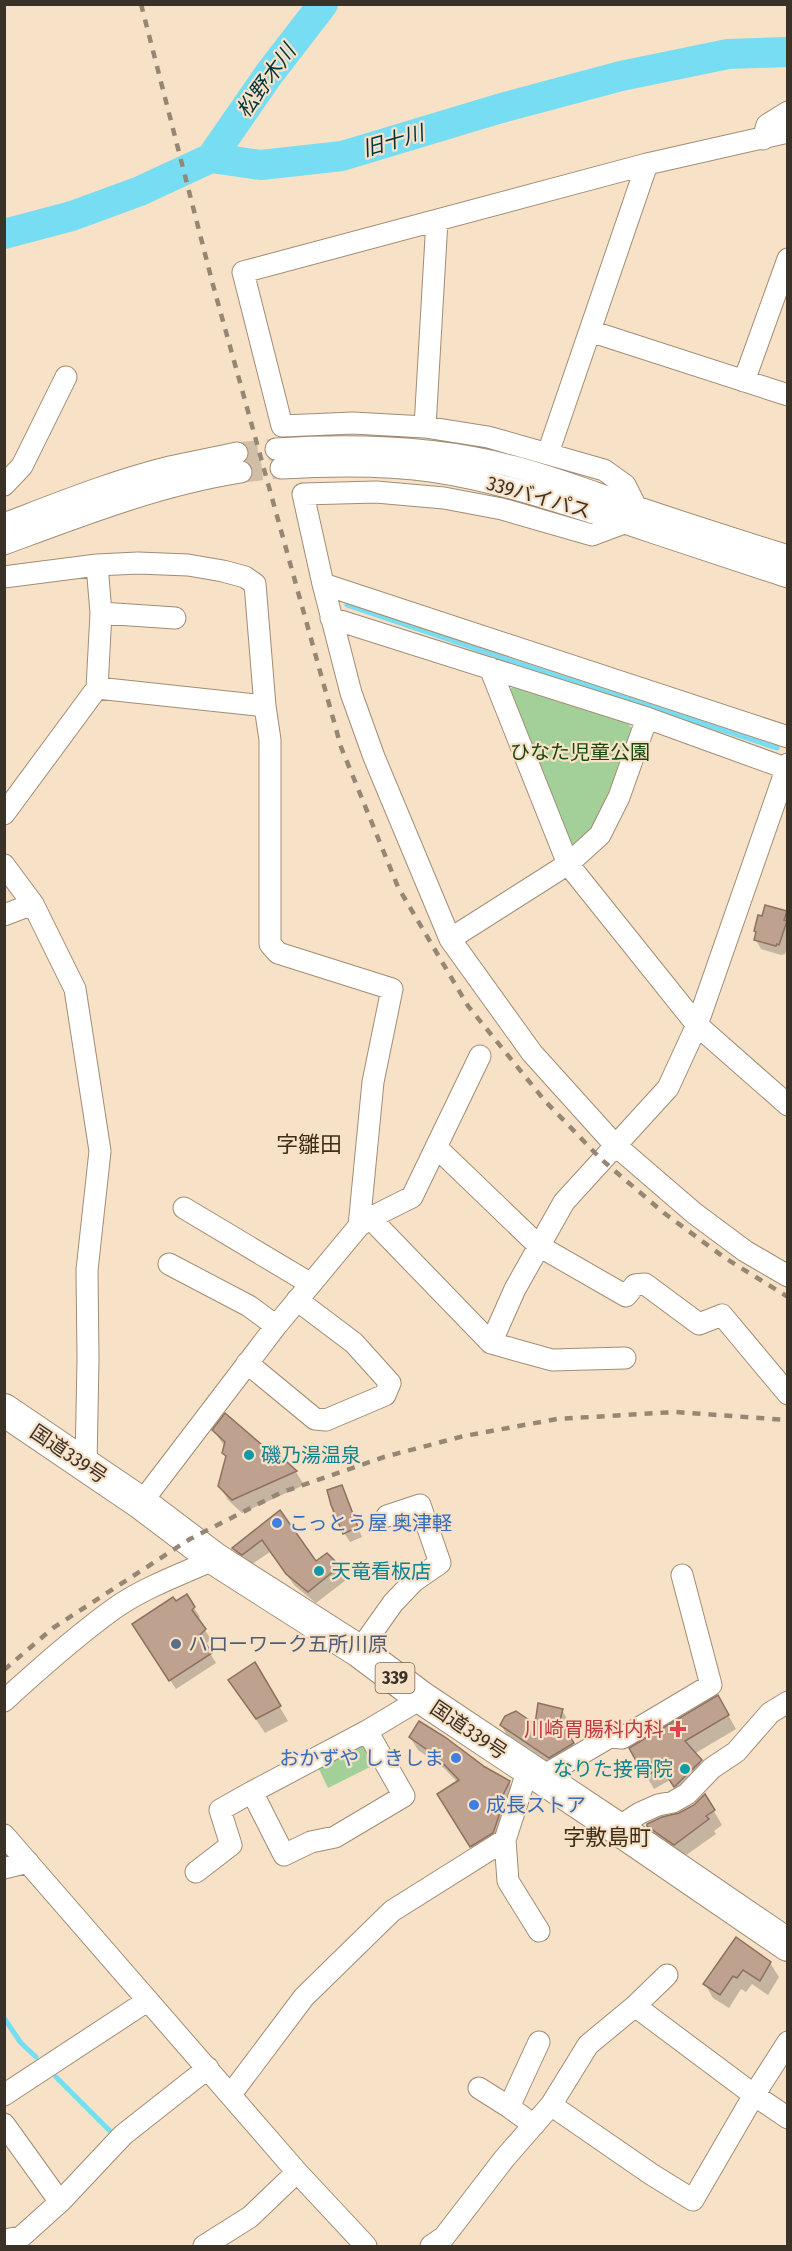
<svg xmlns="http://www.w3.org/2000/svg" width="792" height="2251" font-family="'Fira Sans Condensed','Noto Sans JP',sans-serif">
<rect width="100%" height="100%" fill="#f7e1c7"/>
<path fill="#a3d099" d="M515,685L627,722L632,729L612,794L593,829L574,849L505,694Z
M360,1744L367,1746L378,1763L328,1788L318,1767Z"/>
<path fill="#0003" d="M786,913L788,916V944L785,954L781,955L761,949L756,940L757,935L755,931Z
M214,1431L274,1458L278,1456L296,1472L304,1485L242,1513L228,1500L220,1486L227,1459L223,1453L225,1447Z
M341,1487L362,1537L350,1542L344,1533Z
M280,1512L316,1563L327,1555L339,1567L346,1580L316,1603L295,1586L270,1552L249,1566L241,1561L234,1549Z
M186,1596L200,1617L197,1619L211,1639L205,1645L216,1663L176,1689L139,1633Z
M254,1664L288,1721L265,1733L239,1694Z
M718,1697L736,1729L694,1754L708,1775L683,1799L670,1780L654,1789L631,1749Z
M562,1710L570,1724L567,1734L580,1757L557,1770L509,1738L501,1725L536,1727Z
M410,1737L484,1768L509,1782L516,1795L512,1813L479,1859L446,1807L458,1783L445,1769L418,1750Z
M705,1796L722,1825L714,1831L716,1834L682,1858L657,1839L649,1825L680,1815L695,1806Z
M737,1939L770,1963L779,1977L768,1995L752,1984L746,1992L741,1989L729,2008L713,1998L705,1984Z"/>
<g fill="none" stroke-linecap="round" stroke-linejoin="round">
<path stroke="#77ddf2" stroke-width="5" d="M347,605L506,659L777,748
M4,2018L21,2043L36,2057
M56,2077L111,2132"/>
<path stroke="#77ddf2" stroke-width="30" d="M211,158L269,74L323,4
M4,234L72,216L140,191L211,158L261,165L342,156L498,109L621,76L728,54L788,52"/>
</g>
<path fill="#bfa190" stroke="#8d7161" stroke-width="1.5" d="M765,905L787,911L784,920L787,921L779,945L777,944L776,946L754,940L756,932L754,931L758,915L762,916Z
M225,1413L275,1456L278,1454L297,1471L232,1500L218,1486L226,1456L222,1453L225,1442L212,1430Z
M342,1485L358,1527L343,1534L331,1505L327,1490Z
M280,1510L316,1561L327,1553L340,1566L308,1592L286,1574L262,1540L242,1555L232,1548Z
M187,1594L195,1607L192,1610L206,1629L200,1635L212,1653L169,1681L132,1624L173,1597L176,1601Z
M255,1662L281,1706L256,1719L228,1680Z
M718,1695L729,1715L685,1741L702,1760L674,1787L661,1767L645,1777L629,1748Z
M538,1703L563,1709L560,1720L574,1743L549,1758L500,1725L505,1716L516,1711L535,1724Z
M419,1721L445,1737L485,1767L510,1781L502,1797L505,1798L493,1833L470,1847L437,1794L459,1780L436,1756L409,1737Z
M705,1794L715,1810L706,1816L709,1819L674,1845L647,1826V1824L662,1817L679,1813L694,1805Z
M736,1937L771,1962L760,1981L743,1970L737,1978L733,1976L720,1995L703,1984Z"/>
<g fill="none" stroke-linecap="round" stroke-linejoin="round">
<path stroke="#d1bea7" stroke-width="21" stroke-dasharray="21 10" stroke-linecap="butt" d="M237,453L276,449
M241,472L281,468"/>
<g stroke="#a18d75" stroke-width="23">
<path id="minor" d="M788,132L647,164L243,272L282,426L353,423L425,427L488,437L604,470L625,485L636,507L624,523L592,535L502,509L444,498L376,492L303,494L323,584L788,737
M763,139L767,125L788,112
M590,331L788,395
M744,381L788,259
M425,427L437,220
M276,449C354,444 435,446 511,466C554,477 595,493 636,507C687,524 737,540 788,556
M548,453L647,164
M281,468C331,465 381,464 431,471C499,481 562,503 628,524C681,542 734,559 788,577
M4,485L22,466L66,377
M4,524C59,503 113,481 170,467C192,462 215,458 237,453
M4,544C82,515 159,485 241,472
M4,577L97,565L138,563L188,565L223,571L245,577L255,584L265,706L97,688L4,814
M323,584L351,693L374,757L450,939L532,1053L615,1145L694,1213L745,1251L788,1276
M101,613L175,618
M331,618L647,718L788,769
M490,668L568,864L697,1025L788,1105
M97,688L101,613L97,565
M265,706L270,740V944L278,953L392,989L373,1082L359,1226
M4,865L33,904L75,989L100,1151L87,1270L88,1359L86,1466
M4,915L33,904
M450,939L568,864L600,835L619,797L647,718
M436,1147L539,1246L626,1296L635,1285L645,1284L699,1324L722,1315L788,1394
M184,1208L311,1284
M370,1218L412,1197L480,1056
M169,1264L249,1306L276,1326
M491,1343L552,1360L625,1358
M247,1363L315,1419L326,1420L385,1395L390,1383L354,1343L297,1300
M141,1503L276,1326L359,1226L370,1218L491,1343L515,1289L564,1202L668,1088L697,1025L788,764
M359,1651L393,1603L414,1581L440,1563L420,1505L387,1516
M4,1701C40,1668 76,1636 115,1608C145,1587 182,1574 215,1559
M367,1731L404,1796L335,1837L311,1842L284,1855L252,1792L367,1731L422,1698
M528,1769L505,1840L508,1881L539,1931
M541,1777L610,1737L622,1738L711,1685L682,1575
M617,1828L640,1813L658,1805L673,1802L687,1794L712,1768L736,1752L770,1713L788,1702
M4,1835L297,2172L366,2246
M4,1868L28,1862
M196,1872L231,1845L220,1810L252,1792
M635,2006L667,1975
M479,2088L509,2107
M231,2094L304,1997L392,1911L505,1840
M4,2095L147,2001
M551,2105L651,2174L693,2200L754,2095L788,2118
M4,2124L60,2202
M534,2125L509,2107L539,2042
M4,2240L21,2237L60,2202L123,2135L208,2068
M204,2246L250,2217L297,2172
M431,2246L444,2237L504,2159L551,2105L588,2045L635,2006L754,2095L788,2042"/>
</g>
<g stroke="#a18d75" stroke-width="34">
<path id="highway" d="M4,1410L141,1503L215,1559L359,1651L422,1698L617,1828L788,1945"/>
</g>
<use href="#minor" stroke="#fff" stroke-width="21"/>
<use href="#highway" stroke="#fff" stroke-width="32"/>
<path stroke="#968775" stroke-width="4.5" stroke-dasharray="8 8" stroke-linecap="butt" d="M141,4L213,285L341,747L398,887L468,1006L545,1101L602,1160L664,1213L725,1258L788,1297
M4,1670L53,1628L190,1539L280,1493L384,1457L464,1436L557,1419L675,1412L788,1420"/>
</g>
<g fill="#0f9aa8" stroke="#f7e1c7" stroke-width="2">
<circle cx="249" cy="1455" r="6"/>
<circle cx="319" cy="1571" r="6"/>
<circle cx="685" cy="1769" r="6"/>
</g>
<g fill="#3f7fe0" stroke="#f7e1c7" stroke-width="2">
<circle cx="277" cy="1523" r="6"/>
<circle cx="456" cy="1758" r="6"/>
<circle cx="474" cy="1805" r="6"/>
</g>
<circle fill="#5c6f8a" stroke="#f7e1c7" stroke-width="2" cx="176" cy="1644" r="6"/>
<path fill="#e0444e" stroke="#f7e1c7" stroke-width="2" d="M675 1720h6v6h6v6h-6v6h-6v-6h-6v-6h6z"/>
<g text-anchor="middle" dominant-baseline="central" stroke-width="4.5" stroke-linejoin="round" paint-order="stroke">
<rect fill="#f7e1c7" stroke="#736657" stroke-width="1.5" x="375.5" y="1663" width="39" height="30" rx="4.5"/>
<g font-size="18" font-weight="bold" fill="#3a3127">
<text x="395" y="1678">339</text>
</g>
<g font-size="20" fill="#3a3127" stroke="#f7e1c7">
<text transform="translate(539 497) rotate(16)">339バイパス</text>
<text transform="translate(69 1454) rotate(34)">国道339号</text>
<text transform="translate(469 1730) rotate(34)">国道339号</text>
</g>
<g font-size="20" fill="#19490b" stroke="#f7e1c7">
<text x="580" y="752">ひなた児童公園</text>
</g>
<g font-size="20" fill="#0d838f" stroke="#f7e1c7" text-anchor="start">
<text x="261" y="1455">磯乃湯温泉</text>
<text x="331" y="1571">天竜看板店</text>
<text x="673" y="1769" text-anchor="end">なりた接骨院</text>
</g>
<g font-size="20" fill="#366cbe" stroke="#f7e1c7" text-anchor="start">
<text x="289" y="1523">こっとう屋 奥津軽</text>
<text x="444" y="1758" text-anchor="end">おかずや しきしま</text>
<text x="486" y="1805">成長ストア</text>
</g>
<g font-size="20" fill="#4e5e75" stroke="#f7e1c7" text-anchor="start">
<text x="188" y="1644">ハローワーク五所川原</text>
</g>
<g font-size="20" fill="#be3a42" stroke="#f7e1c7" text-anchor="end">
<text x="664" y="1729">川崎胃腸科内科</text>
</g>
<g font-size="21" font-style="italic" fill="#00333b" stroke="#f7e1c7">
<text transform="translate(266 81) rotate(-54)">松野木川</text>
<text transform="translate(393 141) rotate(-16)">旧十川</text>
</g>
<g font-size="22" fill="#3f2e18" stroke="#f7e1c7">
<text x="309" y="1144">字雛田</text>
<text x="607" y="1837">字敷島町</text>
</g>
</g>
<rect width="792" height="2251" fill="none" stroke="#3a3127" stroke-width="12"/>
</svg>
